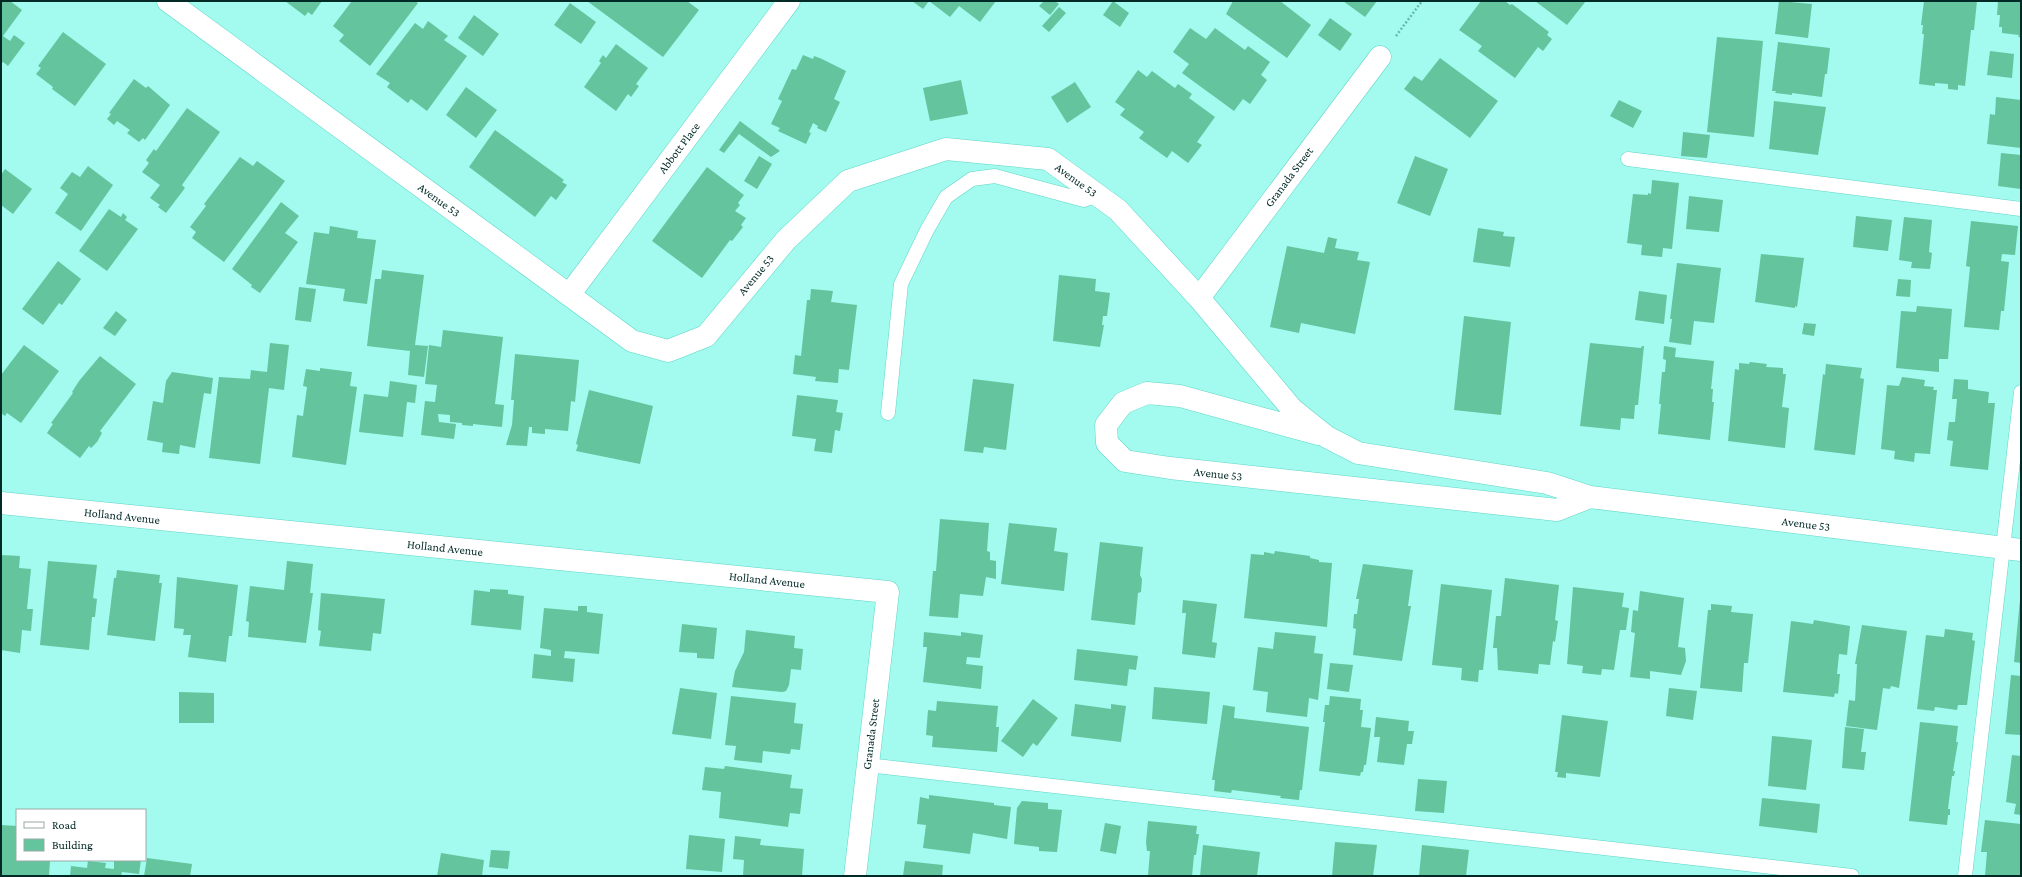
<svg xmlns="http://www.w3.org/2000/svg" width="2022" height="877" font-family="'Crimson Pro',serif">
<rect width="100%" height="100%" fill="#a2fbee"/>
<path fill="#64c49d" d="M1,1H10L22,10L3,36L10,41L14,35L25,43L8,66L3,62L1,64Z
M285,1H322L312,15L308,12L305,16Z
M352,1H415L418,3L370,66L339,41L344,35L333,26Z
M587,1H687L699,10L663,57Z
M912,1H929L923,9Z
M929,1H996L980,22L959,6L950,17Z
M1044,1H1055L1059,4L1050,15L1039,6Z
M1113,1L1129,13L1120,27L1103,15Z
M1233,1H1280L1311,25L1287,58L1226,14Z
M1343,1H1377L1365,17Z
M1481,1H1505L1510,5L1512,4L1549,32L1547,35L1552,39L1543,51L1538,47L1515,78L1478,51L1482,46L1459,30Z
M1535,1H1586L1567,25Z
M1779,1L1812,4L1808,38L1775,34Z
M1924,1H1977L1974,30H1971L1965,86L1958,85V90L1948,89V84L1935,83V86L1919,84L1924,34H1922L1923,25H1921Z
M1998,1H2021V37H2018L2019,35L2002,33V27H1999L2000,15H1997Z
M570,3L596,22L581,44L554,25Z
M1059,7L1066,13L1049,32L1042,26Z
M474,15L499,34L483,56L458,38Z
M1330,18L1352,34L1340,51L1318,35Z
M428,21L448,36L444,40L467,56L427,111L411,99L408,103L387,87L390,83L376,74L415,23L423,29Z
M1190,28L1206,39L1215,28L1245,50L1248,46L1270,62L1261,75L1267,80L1250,104L1243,99L1234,111L1182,73L1189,64L1173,52Z
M63,32L106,64L75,106L52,89L53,87L36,74L41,68L38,66Z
M1717,37L1763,41L1754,137L1707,132Z
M1778,42L1830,48L1827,74H1825L1822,97L1792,93V95L1775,93L1776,91H1772Z
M616,44L648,68L636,84L639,86L631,97L628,94L616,111L584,87L601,63L599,61L603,55L606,58Z
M1990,51L2014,54L2012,78L1987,75Z
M803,55L813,59L814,56L822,59L846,71L834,99L840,102L826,132L817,128L818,126L813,123L809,132L811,133L806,144L778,131L780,128L771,124L782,101L778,99L792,69L796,70Z
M1440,58L1498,101L1470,138L1404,89L1414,76L1422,81Z
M1138,70L1147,77L1152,71L1175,88L1178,84L1192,94L1189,98L1215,117L1197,142L1202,145L1188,163L1172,151L1167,158L1139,138L1144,132L1120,115L1125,109L1115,102Z
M134,79L146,88L148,86L170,105L145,140L143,138L139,142L127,133L130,130L117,121L114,125L107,119L111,114L109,113Z
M961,80L968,114L930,121L923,88Z
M1075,82L1091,107L1067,123L1051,97Z
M466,87L497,110L476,138L446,115Z
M1996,97L2021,100V148L1987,144L1990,114L1995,115Z
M1619,100L1642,111L1633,128L1610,116Z
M1774,101L1826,107L1818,155L1769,149Z
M187,108L220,132L182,185L185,188L166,213L158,207L160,205L150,198L160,185L142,172L149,163L146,160L154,149L156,151Z
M740,121L780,151L771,157L739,134L724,153L719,150Z
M495,130L564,180L562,182L567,185L556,200L551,196L535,217L469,167Z
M1683,132L1710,135L1707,158L1681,156Z
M2001,153L2021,155V189L1998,186Z
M759,156L772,164L757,189L744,181Z
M1415,156L1448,169L1430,216L1397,203Z
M240,157L253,166L257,161L285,181L224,262L192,238L196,232L190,227L206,206L204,204Z
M88,166L113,185L81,231L55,213L68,194L60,188L72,172L80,177Z
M707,167L744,195L738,203L740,205L735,211L746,218L741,225L743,227L732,241L730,240L702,278L652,241Z
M5,169L32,189L13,214L1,205V175Z
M1652,180L1679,183L1672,249L1663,248L1662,257L1641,255L1642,245L1627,243L1633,194L1648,195V193L1651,194Z
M1689,196L1723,200L1719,232L1686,229Z
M281,202L299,216L285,233L298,242L260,293L251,287L252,285L232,269Z
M109,209L121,217L123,213L127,217L125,220L138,229L107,271L79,251Z
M1856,216L1892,220L1888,251L1853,247Z
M1904,217L1932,220L1929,252L1932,253L1930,269L1911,268L1912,262L1899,260Z
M1971,221L2018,226L2015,255L2002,254L2001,261L2009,262L2004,311H2001L1999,330L1964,327L1970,267L1966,266Z
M330,226L358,231L357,238L376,240L367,304L343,301L345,289L306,284L314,232L329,234Z
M1478,228L1504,232L1503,236L1515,237L1510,267L1473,262Z
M1328,237L1337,239L1335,248L1359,252L1357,260L1370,262L1355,334L1301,323L1299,333L1270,327L1287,246L1324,253Z
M1761,254L1804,258L1797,307L1795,306V308L1755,302Z
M58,261L81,279L62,305L59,303L43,325L22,309Z
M1677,263L1721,268L1714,323L1694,321L1691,345L1669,342L1672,319H1670Z
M382,270L424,275L415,345L428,346L424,377L408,375L410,351L367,346L375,279H381Z
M1059,275L1096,279L1095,291L1110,293L1107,316H1103L1102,325H1104L1100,347L1053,341Z
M1898,279L1911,280L1910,297L1896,296Z
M299,287L316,289L311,322L295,320Z
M811,289L833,291L831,302L857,305L849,370L839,369L838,383L815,381L816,377L793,374L795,355L801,356L807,300H810Z
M1639,291L1667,295L1664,324L1635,320Z
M1917,306L1952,309L1948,359H1939V372L1896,368L1901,311L1916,312Z
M116,311L127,320L115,336L103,328Z
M1464,316L1511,322L1501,415L1454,410Z
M1804,323L1816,324L1814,336L1802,334Z
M443,330L503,337L495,404L504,405L502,427L473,424V426L462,425V423L450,422V415L438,414L439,422L456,424L454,439L421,435L425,401L435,402L437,385L425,384L429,345L441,347Z
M270,343L289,345L284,390L269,388L260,464L209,458L219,377L250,379L251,370L267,372Z
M1590,343L1641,348L1642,346H1644L1638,405H1635L1634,419L1621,418L1620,430L1580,426Z
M24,345L59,371L21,423L7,413L5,416L1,413V375Z
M1664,346L1676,348L1675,357L1714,361L1711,389H1713L1712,402H1714L1710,440L1658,434L1661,404H1659L1662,372H1665L1666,360L1663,359Z
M515,354L579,360L575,402L571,401L568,431L545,429V434L532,433V427H529L527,446L506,445L512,425L514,400H511Z
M100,356L136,384L100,431L102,433L97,442L91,448L89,446L80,458L47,433L53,424L51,423L73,393L72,392L79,381Z
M1750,362L1767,364L1766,367L1783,368V374H1786L1782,407L1789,408L1785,448L1728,441L1735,369L1739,370V363L1749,364Z
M1826,364L1862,368L1860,378L1864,379L1855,455L1814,450L1823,374L1825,375Z
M320,368L352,372L350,386L357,387L346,465L292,457L297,415L303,416L307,387L303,386L306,369L320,371Z
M172,372L213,378L211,394L204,393L195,448L180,445L179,454L162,452L163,443L147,440L153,401L163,403L166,381Z
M1902,377L1925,380L1924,386L1934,387L1933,390H1937L1930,454L1915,453L1914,462L1894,459L1895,451L1881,449L1887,385L1899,386Z
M973,379L1014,384L1006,450L984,447L983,453L964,451Z
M1954,379L1968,380V389L1989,392L1988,403H1995L1988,470L1950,466L1953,441L1947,440L1949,422H1955L1957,399H1952Z
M390,381L417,385L415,403L407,402L403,437L359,432L364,394L388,397Z
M589,390L653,406L640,464L576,451L578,445L576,444Z
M797,395L838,400L836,412L843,413L840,431L835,430L832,453L814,451L816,439L792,436Z
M940,519L989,523L987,551L990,552V560L996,561V579L986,577L983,596L960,594L958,618L929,616L933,571H936Z
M1009,523L1057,528L1054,551L1068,553L1064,591L1001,584Z
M1100,542L1143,547L1140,575L1142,579L1141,592L1138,593L1135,625L1091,620Z
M1275,551L1310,556V558L1319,560V562L1332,563L1327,627L1244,618L1251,554L1264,555V552L1274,554Z
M1,555L20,556L19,568L31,569L27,609H33L31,631L22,630L20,653L1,650Z
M48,561L97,565L93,598L97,599L95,617H92L89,650L40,645Z
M287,561L313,564L310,593H313L306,643L248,637L249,622L246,621L250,586L284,590Z
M1363,564L1413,570L1408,606H1411L1402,661L1353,655L1356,629L1353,628L1354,614H1357L1359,599H1356Z
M117,570L160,575L159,583H162L155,641L107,635L114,578H116Z
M177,577L238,585L232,636H229L226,662L188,657L191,635H183L184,629L174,628Z
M1505,578L1559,585L1555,620L1558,621L1555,642L1553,641L1550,665L1539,664L1538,674L1498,670L1497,648H1493L1496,616H1501Z
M1441,584L1492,590L1483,670H1479L1478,682L1461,680L1462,668L1432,665Z
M1573,587L1624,593L1622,607L1629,608L1626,630H1620L1614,670L1602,669L1601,675L1582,673L1583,666L1567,664Z
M490,589L508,590V594L524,596L521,630L471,625L474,590L490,592Z
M1640,591L1684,598L1678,647L1685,648L1686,661L1681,675L1650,671V679L1630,677L1635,633L1631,632L1633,610L1638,611Z
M321,593L385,599L381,634L373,633L371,651L319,646L321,631L318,630Z
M1183,600L1217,604L1212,642L1217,643L1215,658L1182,654L1186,613H1182Z
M2020,600H2021V663L2014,662Z
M1711,604L1732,606L1731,612L1753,614L1748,663H1744L1742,692L1700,688L1708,610H1711Z
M578,606H587V612L603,614L599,654L565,651L564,658L575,659L573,682L532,678L534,654L551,656V650L540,648L544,608L578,611Z
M1814,620L1850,626L1847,655L1839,654L1837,674H1840L1838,694L1835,693L1834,697L1783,692L1791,621L1813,624Z
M682,624L717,628L714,659L697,658V653L679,652Z
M1862,625L1907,631L1899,688L1891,686L1890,689L1883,688L1877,730L1846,726L1849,700L1855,701L1857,664H1855Z
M1945,629L1973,633L1972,640L1975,641L1967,705H1958L1957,710L1935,707L1934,711L1917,709L1926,635L1944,637Z
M746,630L795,636L794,648L803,649L801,670L791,669L789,685L786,691L782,692L732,687L735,671L744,652Z
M924,632L961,636V632L983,635L980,658L967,657L966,664L983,666L981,689L923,682L927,647H923Z
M1275,632L1316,636L1314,653L1323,654L1318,700L1309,698L1307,717L1266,712L1268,692L1253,690L1258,647L1273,649Z
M1077,649L1138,656L1136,670L1129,669L1127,686L1074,680Z
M1330,663L1353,665L1349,692L1327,689Z
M2011,675L2021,676V735L2005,734Z
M1154,687L1210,692L1207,724L1152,719Z
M680,688L717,693L711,739L672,734Z
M1669,688L1697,691L1693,720L1666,716Z
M179,692L214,693V723H179Z
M731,696L796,703L794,723L803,724L800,750L791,749L790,754L763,751L762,763L734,760L736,746L725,745Z
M1330,696L1361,699L1360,710H1363L1361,727L1371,728L1366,765H1364L1363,772H1361L1360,776L1319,771L1325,722H1323L1325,705H1329Z
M1033,699L1058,718L1037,746L1033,743L1023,757L1001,741Z
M937,701L998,706L996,727H999L997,752L932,747L933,736L926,735L928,710L936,711Z
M1075,704L1111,709V704L1126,706L1121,742L1071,736Z
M1223,705L1235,707L1234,718L1309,727L1302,790H1300L1299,800L1280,798L1281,796L1232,790L1231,793L1214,791L1215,780H1212Z
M1562,715L1608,721L1600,777L1566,773V778L1557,777L1558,772H1555Z
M1376,717L1409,721L1408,731H1414L1412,744H1407L1404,765L1377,762L1380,737H1374Z
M1920,722L1958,726L1956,742H1958L1953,771H1955L1954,776H1952L1948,809H1950V815H1948L1947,825L1909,821Z
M1845,727L1864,729L1861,752H1866L1864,770L1842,768Z
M1772,736L1812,740L1806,790L1768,786Z
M2012,755L2021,756V815L2014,814L2016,804L2006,802Z
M725,766L792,775L790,788L803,789L800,814L790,813L788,827L719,818L721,792L702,790L705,767L724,769Z
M1418,779L1447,781L1444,813L1415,811Z
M929,795L994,803V805L1011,807L1007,839L973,833L970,854L923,848L926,825L917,824L920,797L929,799Z
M1762,798L1820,804L1817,833L1759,826Z
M1022,801L1048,803V809L1062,810L1057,852L1039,851V847L1014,844L1017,808Z
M1985,820L2021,824V876H1985L1987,852H1981Z
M1148,821L1197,826L1196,834H1199L1196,855H1194L1192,876H1148L1150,851H1147L1146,842Z
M1105,823L1121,826L1116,854L1100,851Z
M1,825L17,826V860H50L49,876H1Z
M689,835L725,839L722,872L686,869Z
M735,836L761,839L760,845L804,849L802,876H743L744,860L733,859Z
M1335,842L1377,845L1373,876H1332Z
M1203,845L1260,852L1257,876H1200Z
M1422,845L1469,850L1466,876H1419Z
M491,850L510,851L508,869L489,867Z
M441,853L484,860L482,876H437Z
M147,858L192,864L190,876H144Z
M114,860H141L139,874L122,872L121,876H70L71,866L87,868L88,861L106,863L105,868L114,869Z
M905,861L943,865L942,876H903Z"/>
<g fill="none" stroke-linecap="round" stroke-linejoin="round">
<g stroke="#5ed5c7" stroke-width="15">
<path id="service" d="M1628,159L2021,209
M888,413L901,284L927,230L946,197L972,179L995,176L1084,200L1097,195
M867,765L1852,876
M1965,876L2021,392"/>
</g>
<g stroke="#5ed5c7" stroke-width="23">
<path id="minor" d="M168,1L632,341L668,351L706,336L786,240L848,181L946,149L1048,159L1118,210L1199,298L1292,409L1327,437L1358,453L1547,483L1590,497L2021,550
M569,295L789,1
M1199,298L1380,57
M1318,434L1180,396L1147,393L1123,403L1106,425L1107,443L1125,461L1170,468L1557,510L1590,497
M1,503L888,592L855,876"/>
</g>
<path stroke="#6cb5ab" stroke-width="2.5" stroke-dasharray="2 2" stroke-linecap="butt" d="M1396,36L1422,1"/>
<use href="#service" stroke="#fff" stroke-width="14"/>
<use href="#minor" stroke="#fff" stroke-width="22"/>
</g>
<g text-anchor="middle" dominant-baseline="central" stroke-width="3.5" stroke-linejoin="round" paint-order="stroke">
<g font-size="12" fill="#012925" stroke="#fff">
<text transform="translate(679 148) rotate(-53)">Abbott Place</text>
<text transform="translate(1289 177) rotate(-53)">Granada Street</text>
<text transform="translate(1076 180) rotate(36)">Avenue 53</text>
<text transform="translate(439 200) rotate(36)">Avenue 53</text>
<text transform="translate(756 275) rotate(-50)">Avenue 53</text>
<text transform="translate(1218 474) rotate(6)">Avenue 53</text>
<text transform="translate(122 516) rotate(6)">Holland Avenue</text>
<text transform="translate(1806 524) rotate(7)">Avenue 53</text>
<text transform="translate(445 548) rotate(6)">Holland Avenue</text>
<text transform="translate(767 580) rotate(6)">Holland Avenue</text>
<text transform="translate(871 734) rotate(-83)">Granada Street</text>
</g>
</g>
<rect width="2022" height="877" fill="none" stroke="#012925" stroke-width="4"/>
<rect x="16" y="809" width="130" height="52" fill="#ffffff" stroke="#99a9a8"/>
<rect x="24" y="822" width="20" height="6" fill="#ffffff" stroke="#99a9a8"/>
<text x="52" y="829" font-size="12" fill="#012925">Road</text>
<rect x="24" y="839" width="20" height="12" fill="#64c49d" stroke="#99a9a8"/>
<text x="52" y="849" font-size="12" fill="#012925">Building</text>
</svg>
